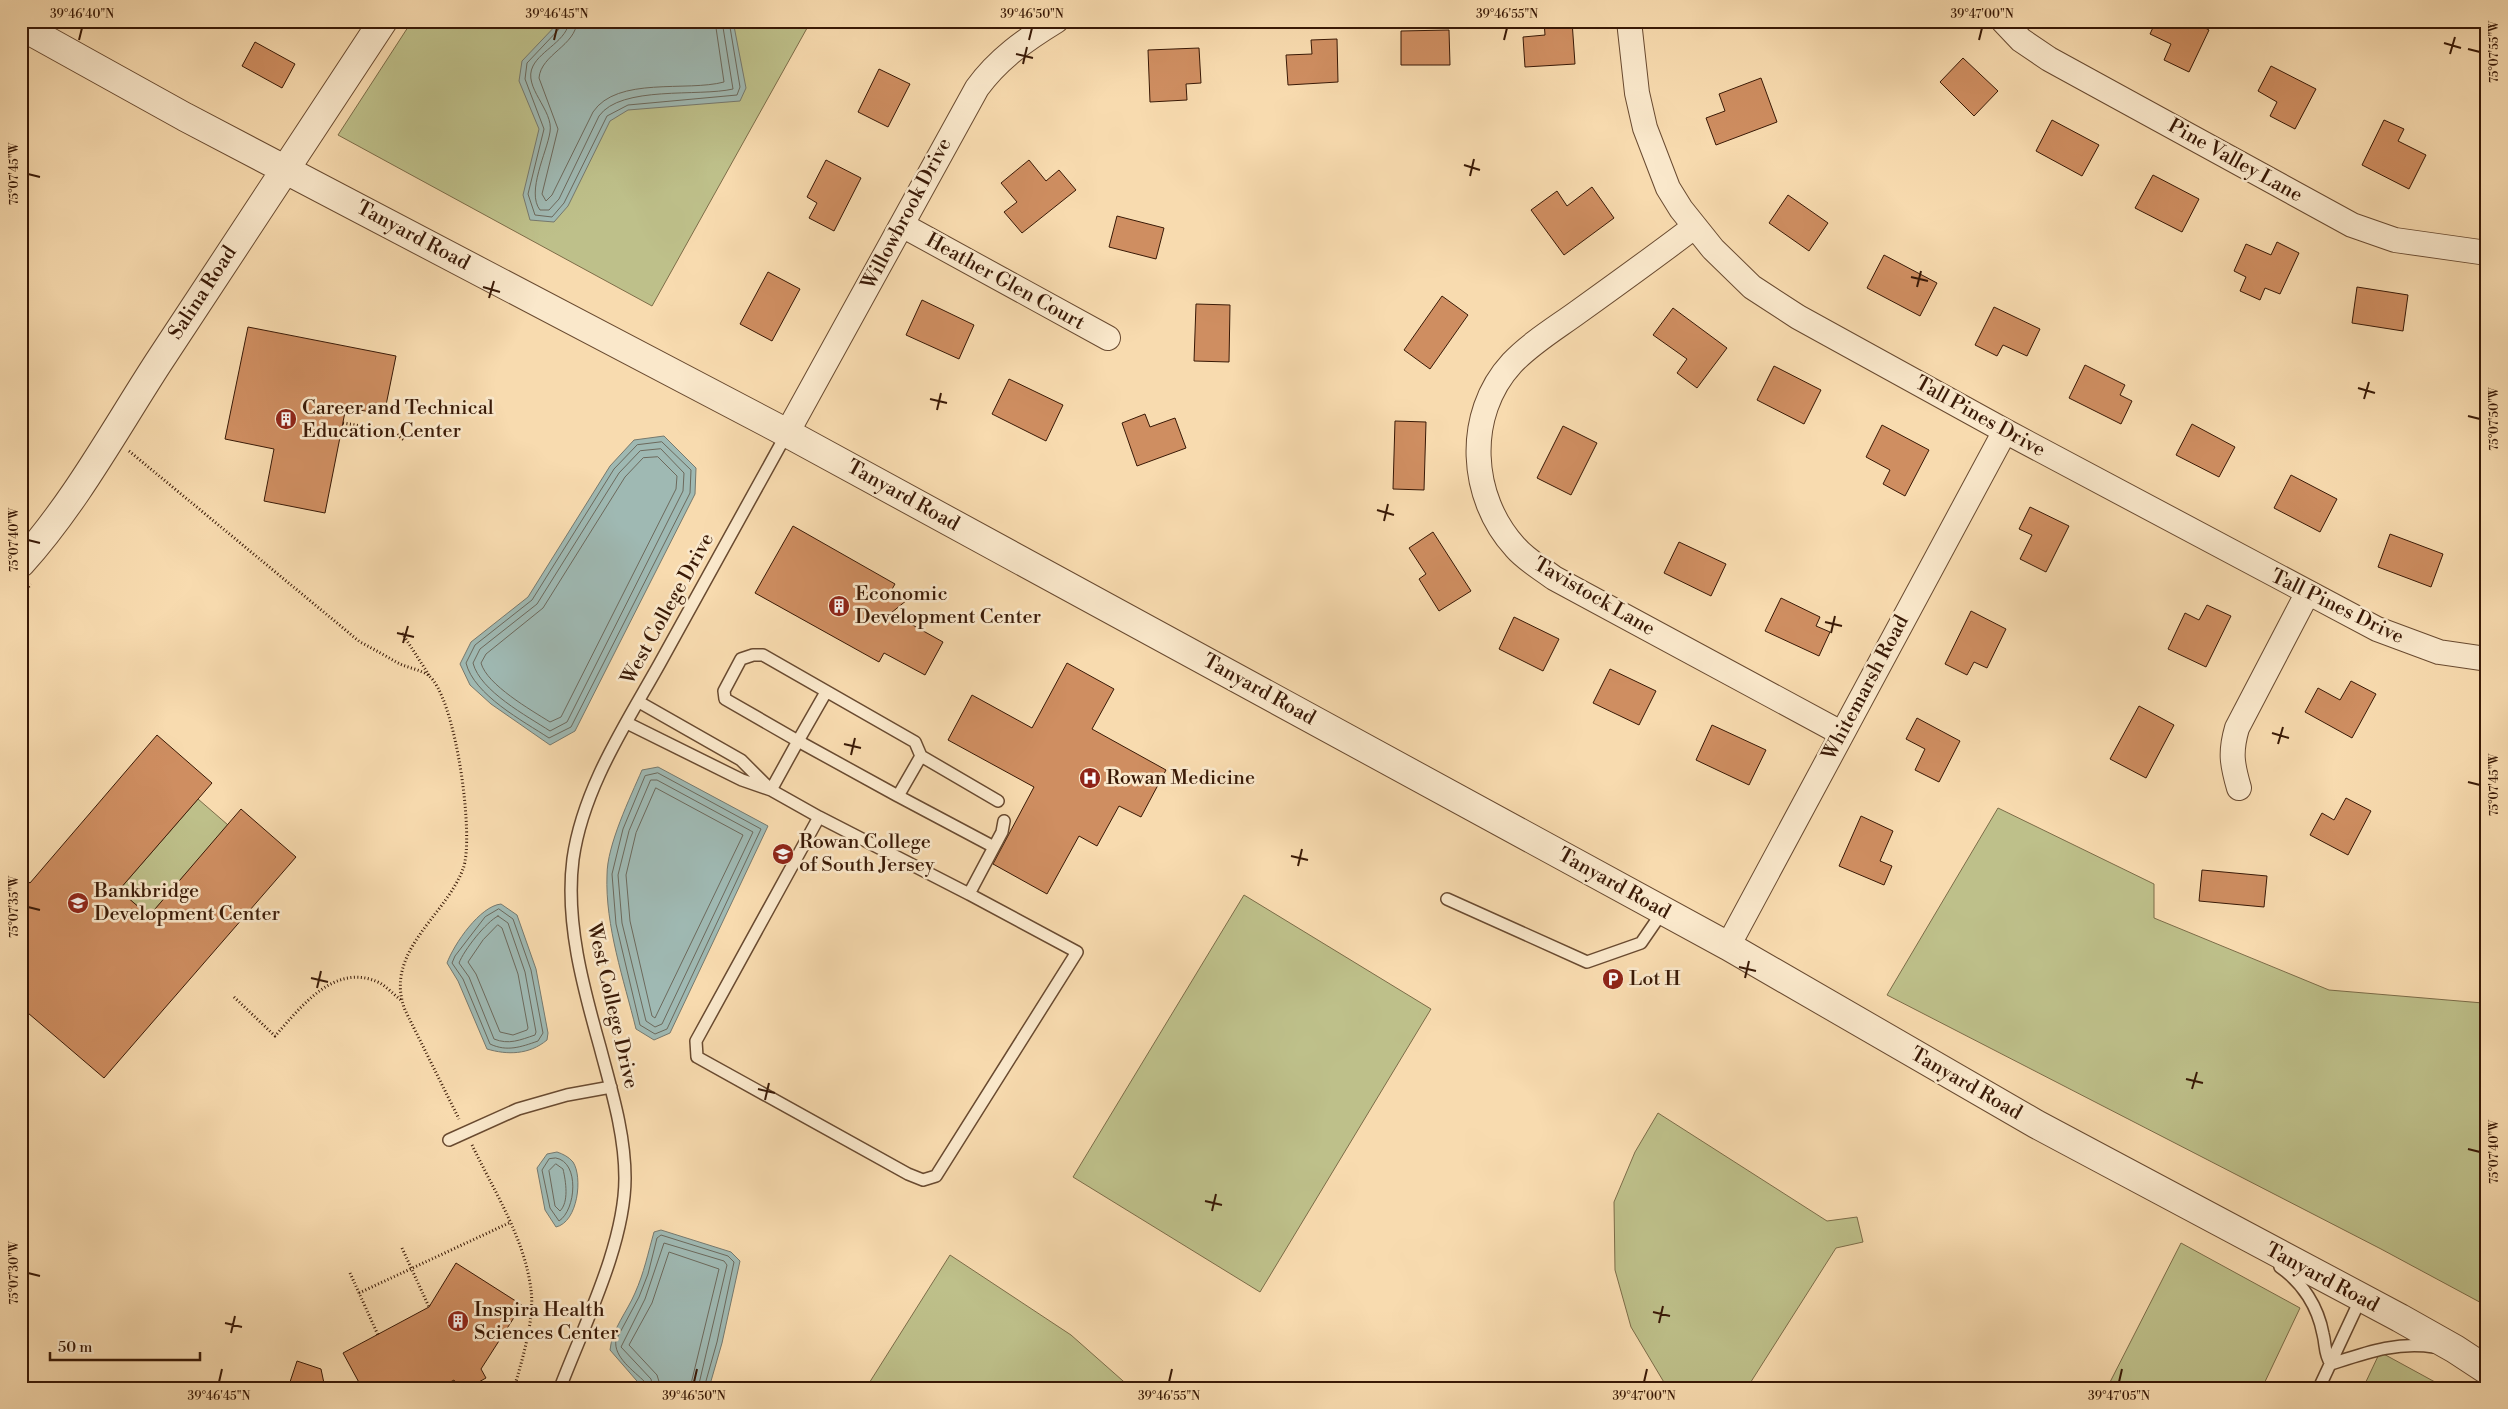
<svg xmlns="http://www.w3.org/2000/svg" width="2508" height="1409" font-family="'Libre Bodoni',serif">
<rect width="100%" height="100%" fill="#f8dbaf"/>
<filter id="stains"><feTurbulence type="fractalNoise" baseFrequency=".004" numOctaves="4"/><feColorMatrix values="0 0 0 0 .2 0 0 0 0 .09 0 0 0 0 .02 0 0 0 .5 -.17"/></filter>
<radialGradient id="worn" r=".72"><stop offset=".6" stop-color="#630" stop-opacity="0"/><stop offset="1" stop-color="#630" stop-opacity=".3"/></radialGradient>
<path fill="#bec08a" stroke="#7c6c48" d="M412,21H811L652,306L338,135Z
M198,799L228,825L149,916L119,890Z
M2487,807V1306L2381,1249L1887,995L1998,808L2154,884V918L2329,990L2483,1003L2482,808Z
M1244,895L1431,1009L1260,1292L1073,1177Z
M1658,1113L1827,1221L1857,1217L1863,1242L1836,1248L1747,1388H1671L1665,1384L1631,1327L1615,1270L1614,1202L1635,1152Z
M2181,1243L2300,1308L2262,1388H2107Z
M950,1255L1071,1335L1131,1388H866Z
M2380,1352L2446,1388H2363Z"/>
<path fill="#9fb9b3" stroke="#76796e" d="M560,21H733L746,88L740,101L628,110L610,121L568,206L554,222L530,220L523,195L539,129L519,81L522,61Z
M664,436L696,468L695,494L575,731L550,745L491,704L470,685L460,664L471,642L528,597L610,466L634,440Z
M658,767L768,826L670,1033L654,1040L636,1029C624,980 605,926 607,875C607,845 630,798 642,770Z
M501,904L517,915L536,969L548,1033L547,1040C529,1055 507,1055 487,1049L458,981L447,963C454,944 480,906 501,904Z
M557,1152C563,1154 569,1157 573,1162C583,1177 578,1222 556,1227L545,1210L537,1168L547,1154Z
M661,1230L731,1252L740,1261L722,1343L709,1388H643L610,1350C612,1329 627,1312 635,1293C644,1273 648,1253 654,1232Z"/>
<g fill="none" stroke-linecap="round" stroke-linejoin="round">
<path stroke="#6c695c" stroke-width="1" d="M563,21L561,27L527,63L525,79L544,129L528,194L535,215L552,217L564,203L607,116L628,105L737,95L740,87L729,21
M569,21C568,40 541,50 533,66C522,87 554,110 550,132C547,152 526,192 540,210H549L559,199L599,116C621,85 699,97 733,89L722,21
M577,21C576,46 541,54 539,78L558,129L542,194L546,201L552,195L593,112C617,76 687,92 724,82L715,21
M662,442L691,470L690,493L571,727L549,738C523,721 474,695 466,663L475,645L532,600L614,469L637,445Z
M661,449L684,473L683,491L567,722L550,731C527,716 480,691 473,663L480,649L537,604L619,473L640,451Z
M658,457L677,476L676,489L561,717L550,722C531,710 487,685 481,663L486,654L543,608L625,477L643,458Z
M658,773L761,829L667,1029L655,1034L640,1025L616,924L612,874L623,829L645,776Z
M651,780H657L753,832L662,1024L655,1027L646,1021L622,923L618,875L629,831Z
M656,788L743,835L655,1018L652,1016L630,921L626,875L636,833Z
M499,909L513,919L531,970L543,1033L538,1041C521,1047 507,1052 490,1044L463,979L452,963L455,956L485,917Z
M498,916L508,923L525,972L536,1032L535,1035C520,1040 509,1045 494,1039L469,977L459,963C464,950 486,922 498,916Z
M498,925L502,928L518,974L528,1028L527,1030L513,1035L500,1032L476,974L468,962L483,940Z
M556,1158C580,1162 576,1210 559,1221L550,1208L542,1170L549,1159Z
M556,1164L563,1169C566,1182 569,1202 560,1211L555,1206L549,1171Z
M647,1388L645,1382C634,1371 613,1357 616,1340L639,1297L648,1274L657,1238L661,1235L728,1256L734,1262L717,1342L704,1388
M653,1388L651,1379L621,1347L645,1299L664,1243L724,1261L727,1265L698,1388
M661,1388L657,1375L629,1345L652,1303L669,1252L719,1269L690,1388"/>
</g>
<path fill="#cf8e61" stroke="#391906" d="M1544,21H1572L1575,64L1525,67L1523,37L1545,35Z
M2156,21H2192L2209,30L2189,72L2164,60L2171,44L2150,34Z
M1449,30L1450,65H1401V31Z
M1337,39L1338,82L1288,85L1286,55L1312,54L1311,40Z
M255,42L295,64L282,88L242,66Z
M1199,48L1201,83L1186,84L1187,100L1150,102L1148,50Z
M1963,58L1998,91L1974,116L1940,82Z
M2271,66L2316,89L2295,129L2270,116L2277,102L2258,91Z
M879,69L910,84L888,127L858,112Z
M1761,78L1777,122L1716,145L1706,118L1725,111L1719,94Z
M2052,120L2099,145L2082,176L2036,151Z
M2384,120L2404,129L2398,141L2426,155L2409,189L2362,165Z
M826,160L861,178L834,231L809,218L817,203L807,197Z
M1029,160L1046,181L1059,170L1076,190L1022,233L1004,212L1017,202L1001,183Z
M2153,175L2199,199L2182,232L2135,208Z
M1592,187L1614,218L1564,255L1531,210L1557,191L1567,206Z
M1788,195L1828,223L1809,251L1769,223Z
M1117,216L1164,228L1156,259L1109,247Z
M2277,242L2299,253L2280,294L2265,288L2260,300L2240,291L2246,277L2234,271L2246,244L2271,255Z
M1884,255L1937,283L1920,316L1867,288Z
M768,272L800,289L772,341L740,324Z
M2357,287L2408,295L2403,331L2352,323Z
M1442,296L1468,315L1430,369L1404,350Z
M922,300L974,325L959,359L906,335Z
M1196,304L1230,305L1229,362L1194,361Z
M1994,307L2040,329L2027,356L2003,345L1997,356L1975,345Z
M1673,308L1727,348L1697,388L1677,373L1687,359L1653,335Z
M248,327L396,356L384,415L346,407L325,513L264,501L274,449L225,439Z
M2085,365L2125,385L2120,395L2132,401L2121,424L2069,398Z
M1774,366L1821,390L1804,424L1757,400Z
M1009,379L1063,405L1046,441L992,414Z
M1145,414L1150,427L1175,418L1186,448L1137,466L1122,423Z
M1395,421L1426,422L1424,490L1393,489Z
M2192,424L2235,447L2219,477L2176,455Z
M1882,425L1929,450L1905,496L1883,484L1890,470L1866,457Z
M1563,426L1597,443L1571,495L1537,478Z
M2291,475L2337,499L2320,532L2274,508Z
M2030,507L2069,526L2046,572L2020,559L2032,535L2019,529Z
M793,526L895,584L891,591L907,600L891,613L943,642L925,675L884,653L879,662L755,593Z
M1433,532L1471,591L1439,611L1419,579L1426,574L1409,548Z
M2390,534L2443,554L2431,587L2378,567Z
M1679,542L1726,564L1711,596L1664,573Z
M1781,598L1820,617L1816,626L1830,632L1819,656L1765,631Z
M2207,605L2231,616L2206,667L2168,649L2185,613L2199,620Z
M1971,611L2006,629L1987,668L1974,662L1967,675L1945,664Z
M1514,617L1559,639L1543,671L1499,649Z
M1067,663L1114,689L1092,729L1166,770L1141,817L1119,806L1097,846L1079,836L1047,894L993,864L1034,787L948,740L972,695L1032,728Z
M1610,669L1656,691L1639,725L1593,703Z
M2351,681L2376,694L2352,738L2305,712L2318,688L2340,700Z
M2139,706L2174,725L2146,778L2110,759Z
M1917,718L1960,741L1939,782L1915,770L1925,749L1906,739Z
M1712,725L1766,750L1749,785L1696,760Z
M157,735L212,783L119,890L149,916L241,809L296,857L104,1078L21,1007V876L30,883Z
M2346,798L2371,811L2348,855L2310,835L2322,813L2334,820Z
M1861,816L1893,831L1880,861L1892,866L1884,885L1839,866Z
M2202,870L2267,876L2264,907L2199,901Z
M456,1263L522,1305L481,1369L486,1378L468,1388H459L454,1380L439,1388H362L343,1353L429,1307Z
M297,1361L321,1369L325,1388H288Z"/>
<g fill="none" stroke-linecap="round" stroke-linejoin="round">
<g stroke="#694a30" stroke-width="14">
<path id="service" d="M753,655H763L915,742L921,756L898,796L994,847L969,894L1077,952L936,1176L923,1180L908,1174L697,1057L696,1041L819,817L771,790L798,741L725,699L724,691L741,659Z
M826,692L798,741L898,796
M627,723L742,780L771,790L741,760L639,702
M921,756L998,801
M819,817L969,894
M994,847L1002,832L1004,821
M1447,899L1587,962L1641,943L1663,911
M449,1140L518,1109L567,1095L611,1087
M2280,1267C2303,1283 2318,1307 2323,1334C2326,1345 2324,1354 2331,1364
M2331,1364C2365,1353 2397,1341 2434,1347
M560,1388C584,1325 625,1244 625,1178C625,1133 611,1089 600,1047C583,987 565,921 573,859C583,788 626,724 660,663C703,586 745,509 787,433
M2319,1388L2361,1298"/>
</g>
<g stroke="#694a30" stroke-width="26">
<path id="minor" d="M1629,21L1637,93L1645,128L1668,188L1681,209L1713,249L1752,287L1798,317L2005,431L2377,629L2439,652L2487,659
M2003,21L2021,40L2049,59L2352,225L2395,240L2487,253
M902,225L1108,338
M1694,227C1656,256 1617,284 1578,312C1556,328 1531,343 1512,363C1464,415 1470,498 1515,547C1526,560 1541,568 1554,578L1841,733
M787,433L977,88C998,59 1025,40 1056,21
M2239,788C2232,764 2230,752 2237,728L2307,594
M1728,946L2005,431"/>
</g>
<g stroke="#694a30" stroke-width="30">
<path id="tertiary" d="M21,26L185,117L787,433L1728,946L2036,1124L2400,1318L2455,1349L2487,1370
M21,563C75,503 114,431 158,363C232,249 307,135 383,21"/>
</g>
<path stroke="#391906" stroke-width="3" stroke-dasharray="1 2.5" stroke-linecap="butt" d="M343,423L393,431L405,441
M129,451L360,642C374,649 387,657 400,664C409,668 421,670 428,675C456,696 475,839 463,869C445,917 383,952 405,1010L459,1119
M24,592L31,584
M402,633L429,675
M234,997L275,1036C301,1007 335,961 380,983C387,987 394,995 401,1000
M472,1145C494,1191 525,1239 531,1290C535,1318 522,1361 514,1388
M402,1248L429,1307
M350,1273L378,1335
M359,1293L509,1223"/>
<use href="#service" stroke="#fae8cb" stroke-width="11"/>
<use href="#minor" stroke="#fae8cb" stroke-width="24"/>
<use href="#tertiary" stroke="#fae8cb" stroke-width="28"/>
</g>
<path fill="none" stroke="#391906" stroke-width="2" d="M79,40L82,28M554,40L557,28M1029,40L1032,28M1504,40L1507,28M1979,40L1982,28M2444,43L2461,48M2468,49L2480,52M1016,54L1033,58M2450,54L2455,37M1023,64L1027,47M1464,165L1480,170M28,174L40,177M1470,176L1474,159M1911,277L1928,281M483,287L500,292M1917,287L1921,271M489,298L494,281M2358,388L2375,393M930,399L947,403M2364,399L2369,382M937,410L941,393M2468,416L2480,419M1377,510L1394,515M1384,521L1388,504M28,540L40,543M1825,622L1842,626M397,633L414,637M1831,633L1835,616M403,643L408,626M2272,733L2289,738M844,744L861,748M2278,744L2283,727M851,755L855,738M2468,782L2480,785M1291,856L1308,860M1298,866L1302,849M28,907L40,910M1739,967L1756,971M311,978L328,982M1745,978L1749,961M317,988L321,971M2186,1079L2203,1083M758,1089L775,1093M2192,1089L2197,1072M765,1100L769,1083M2468,1149L2480,1152M1205,1201L1222,1205M1212,1211L1216,1194M28,1273L40,1276M1653,1312L1670,1316M225,1323L242,1327M1659,1323L1663,1306M231,1333L235,1316M219,1382L222,1369M694,1382L697,1369M1169,1382L1172,1369M1644,1382L1647,1369M2119,1382L2122,1369"/>
<defs>
<g id="building-disc" transform="scale(1.125)"><circle r="9.5" fill="#8f2418" stroke="#fae8cb"/><path d="M-4-6H4V6H1V3H-1V6H-4ZM-2.5-4.3h1.7v1.8h-1.7ZM.8-4.3h1.7v1.8H.8ZM-2.5-1h1.7V.8h-1.7ZM.8-1h1.7V.8H.8Z" fill="#fff"/></g>
<g id="hospital-disc" transform="scale(1.125)"><circle r="9.5" fill="#8f2418" stroke="#fae8cb"/><path d="M-5-5h3v3.5h4V-5h3V5h-3V1.5h-4V5h-3Z" fill="#fff"/></g>
<g id="university-disc" transform="scale(1.125)"><circle r="9.5" fill="#8f2418" stroke="#fae8cb"/><path d="M0-5L7-2L0 1L-7-2ZM-4 1L0 2.5L4 1V4Q0 6-4 4Z" fill="#fff"/></g>
<g id="school-disc" transform="scale(1.125)"><circle r="9.5" fill="#8f2418" stroke="#fae8cb"/><path d="M0-5L7-2L0 1L-7-2ZM-4 1L0 2.5L4 1V4Q0 6-4 4Z" fill="#fff"/></g>
<g id="parking-disc" transform="scale(1.125)"><circle r="9.5" fill="#8f2418" stroke="#fae8cb"/><path d="M-3.5-5.5H1a3.5 3.5 0 0 1 0 7H-1V5.5H-3.5ZM-1-3.4V-.6H.8a1.4 1.4 0 0 0 0-2.8Z" fill="#fff"/></g>
</defs>
<g fill-rule="evenodd">
<use href="#building-disc" x="286" y="419"/>
<use href="#building-disc" x="839" y="606"/>
<use href="#hospital-disc" x="1090" y="778"/>
<use href="#university-disc" x="783" y="854"/>
<use href="#school-disc" x="78" y="903"/>
<use href="#parking-disc" x="1613" y="979"/>
<use href="#building-disc" x="458" y="1321"/>
</g>
<g text-anchor="middle" dominant-baseline="central" stroke-width="5" stroke-linejoin="round" paint-order="stroke">
<g font-size="20" fill="#391906" stroke="#fae8cb">
<text transform="translate(2235 161) rotate(29)">Pine Valley Lane</text>
<text transform="translate(907 214) rotate(-62)">Willowbrook Drive</text>
<text transform="translate(413 236) rotate(28)">Tanyard Road</text>
<text transform="translate(1005 282) rotate(29)">Heather Glen Court</text>
<text transform="translate(203 293) rotate(-57)">Salina Road</text>
<text transform="translate(1980 417) rotate(29)">Tall Pines Drive</text>
<text transform="translate(903 496) rotate(29)">Tanyard Road</text>
<text transform="translate(1594 597) rotate(30)">Tavistock Lane</text>
<text transform="translate(2337 607) rotate(26)">Tall Pines Drive</text>
<text transform="translate(668 609) rotate(-61)">West College Drive</text>
<text transform="translate(1866 688) rotate(-62)">Whitemarsh Road</text>
<text transform="translate(1259 690) rotate(29)">Tanyard Road</text>
<text transform="translate(1614 884) rotate(29)">Tanyard Road</text>
<text transform="translate(612 1006) rotate(77)">West College Drive</text>
<text transform="translate(1966 1084) rotate(30)">Tanyard Road</text>
<text transform="translate(2322 1278) rotate(28)">Tanyard Road</text>
</g>
<g font-size="20" fill="#391906" stroke="#fae8cb" text-anchor="start">
<text x="302" y="408">Career and Technical<tspan x="302" dy="23">Education Center</tspan></text>
<text x="855" y="594">Economic<tspan x="855" dy="23">Development Center</tspan></text>
<text x="1106" y="778">Rowan Medicine</text>
<text x="799" y="842">Rowan College<tspan x="799" dy="23">of South Jersey</tspan></text>
<text x="94" y="891">Bankbridge<tspan x="94" dy="23">Development Center</tspan></text>
<text x="1629" y="979">Lot H</text>
<text x="474" y="1310">Inspira Health<tspan x="474" dy="23">Sciences Center</tspan></text>
</g>
</g>
<rect width="2508" height="1409" fill="none" stroke="#f8dbaf" stroke-width="55"/>
<path d="M50 1352v8h150v-8" fill="none" stroke="#391906" stroke-width="2.5"/>
<text x="58" y="1352" font-size="15" fill="#391906" stroke="#fae8cb" stroke-width="4" paint-order="stroke">50 m</text>
<rect x="28" y="28" width="2452" height="1354" fill="none" stroke="#391906" stroke-width="2"/>
<g font-size="12" text-anchor="middle" fill="#391906">
<text x="82" y="18">39°46'40"N</text>
<text x="557" y="18">39°46'45"N</text>
<text x="1032" y="18">39°46'50"N</text>
<text x="1507" y="18">39°46'55"N</text>
<text x="1982" y="18">39°47'00"N</text>
<text transform="translate(2494 52) rotate(-90)" y="4">75°07'55"W</text>
<text transform="translate(14 174) rotate(-90)" y="4">75°07'45"W</text>
<text transform="translate(2494 419) rotate(-90)" y="4">75°07'50"W</text>
<text transform="translate(14 540) rotate(-90)" y="4">75°07'40"W</text>
<text transform="translate(2494 785) rotate(-90)" y="4">75°07'45"W</text>
<text transform="translate(14 907) rotate(-90)" y="4">75°07'35"W</text>
<text transform="translate(2494 1152) rotate(-90)" y="4">75°07'40"W</text>
<text transform="translate(14 1273) rotate(-90)" y="4">75°07'30"W</text>
<text x="219" y="1400">39°46'45"N</text>
<text x="694" y="1400">39°46'50"N</text>
<text x="1169" y="1400">39°46'55"N</text>
<text x="1644" y="1400">39°47'00"N</text>
<text x="2119" y="1400">39°47'05"N</text>
</g>
<rect width="100%" height="100%" filter="url(#stains)"/>
<rect width="100%" height="100%" fill="url(#worn)"/>
</svg>
